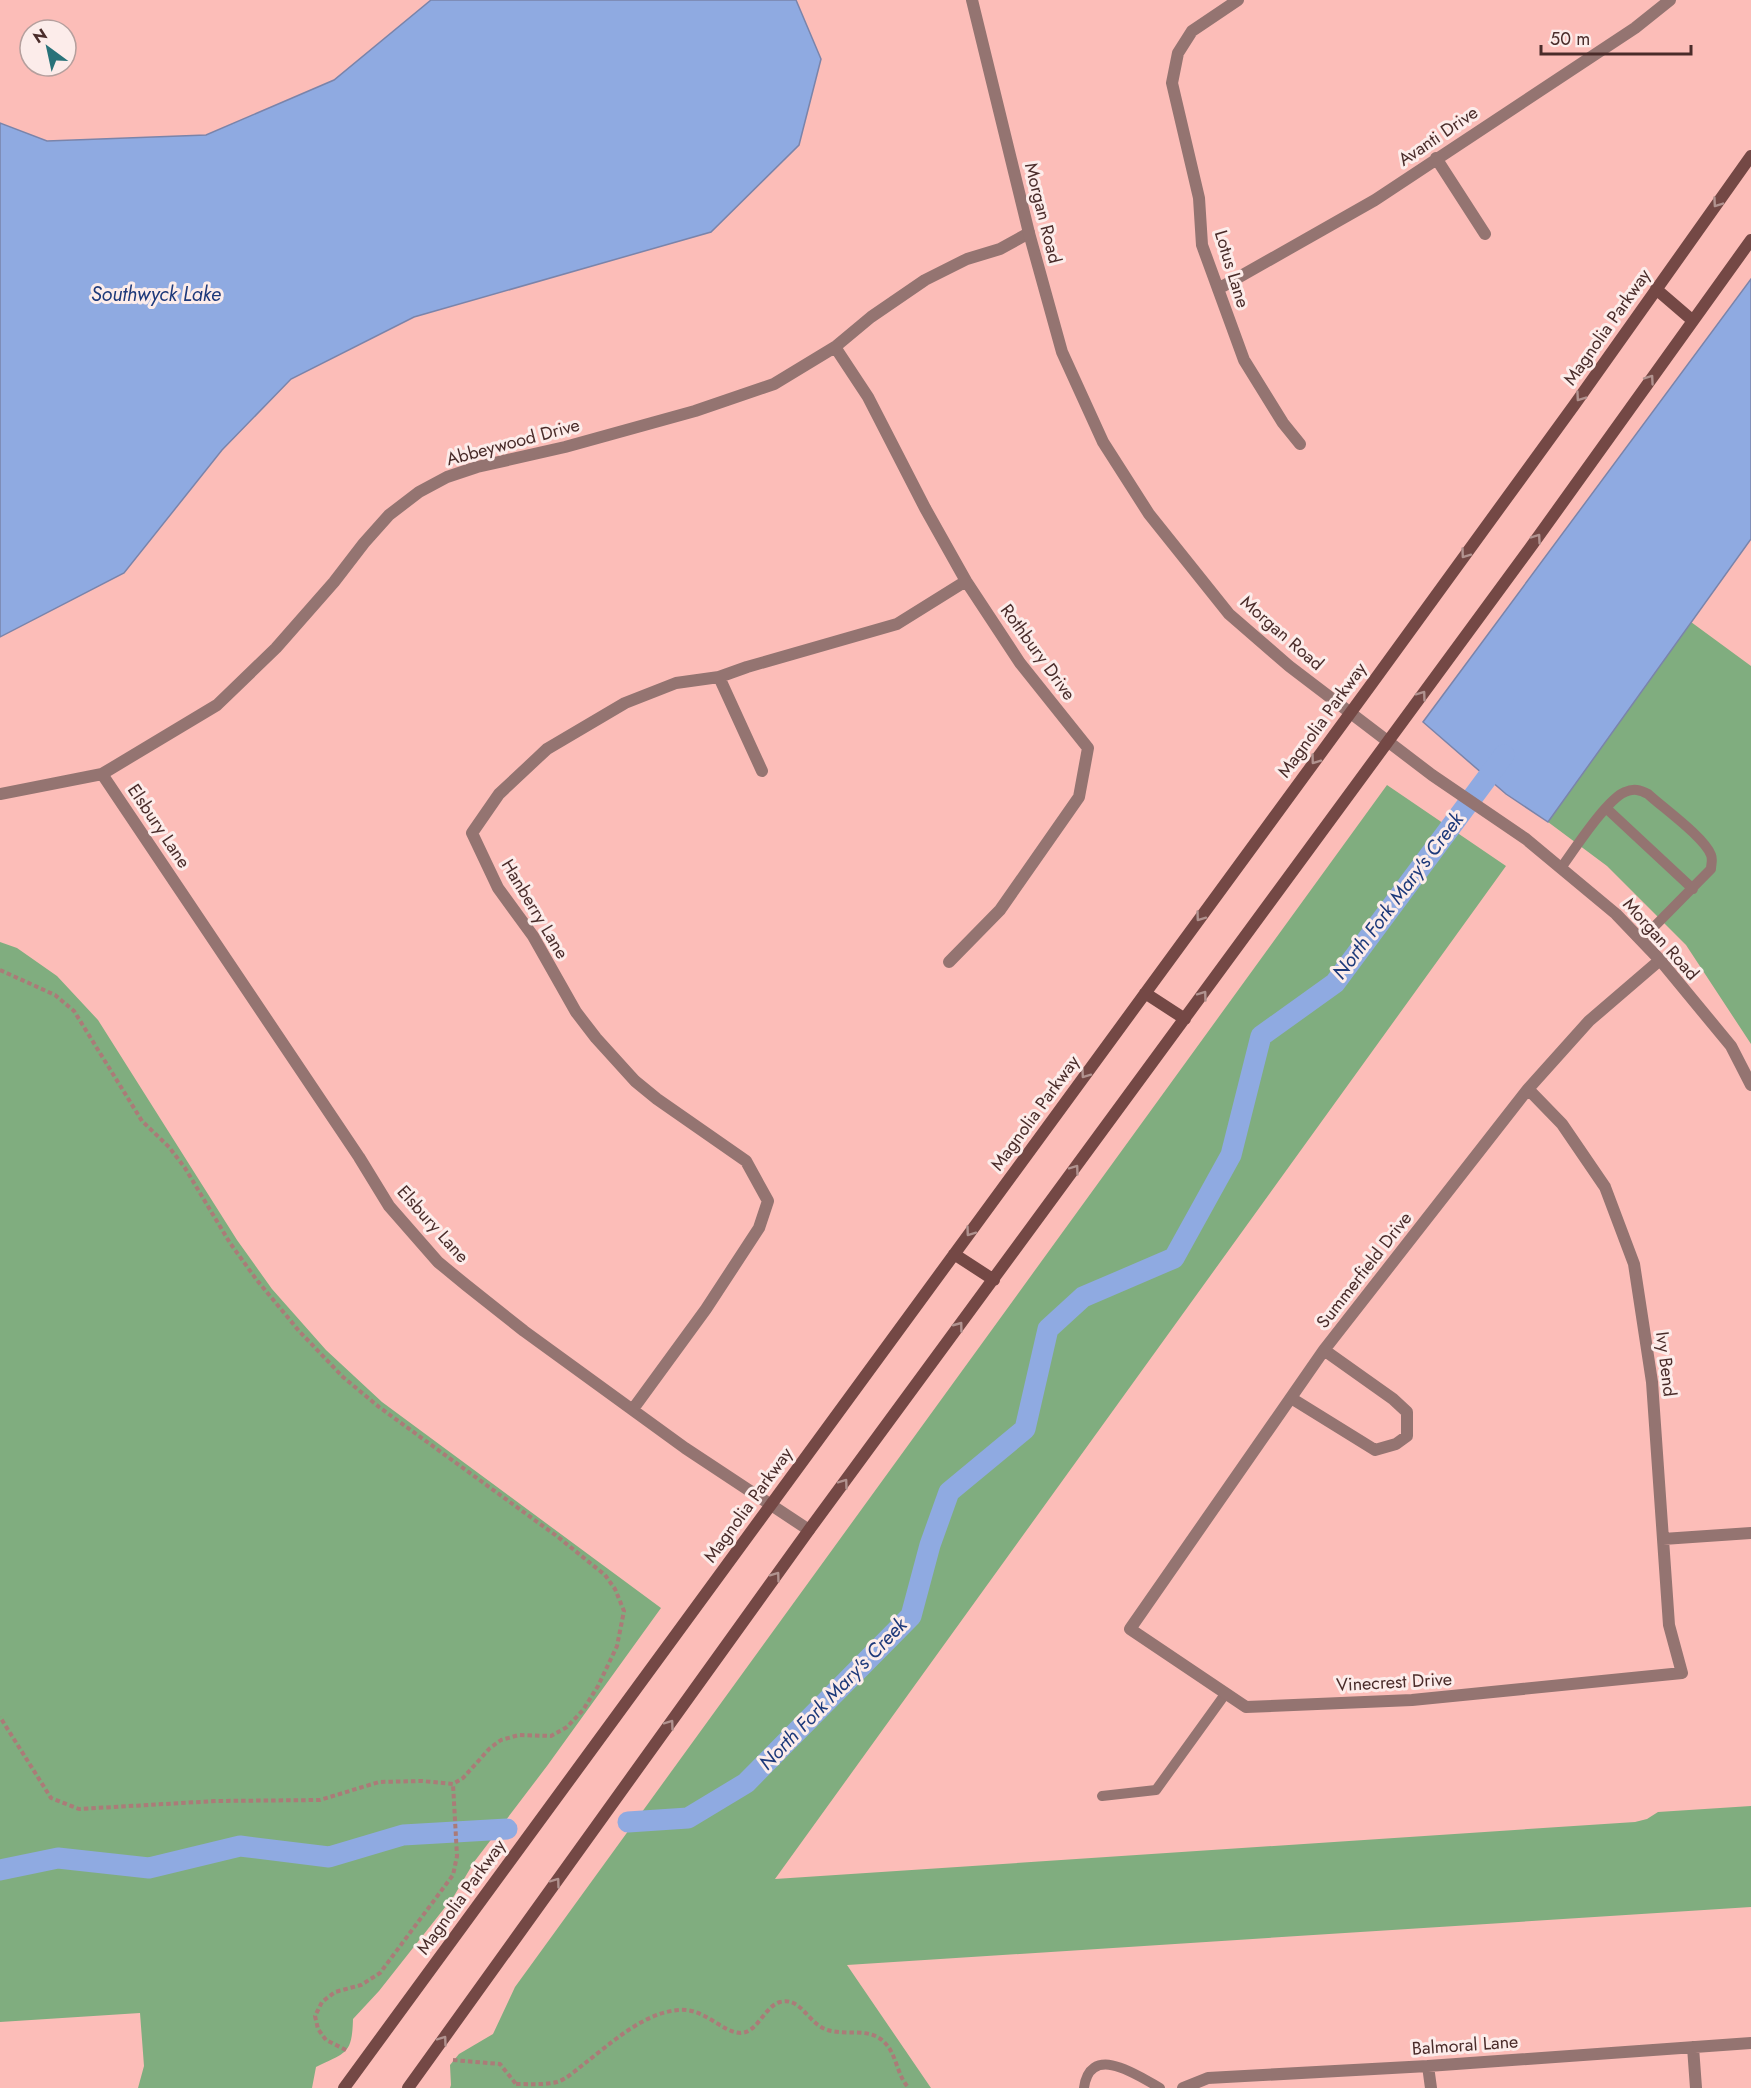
<svg xmlns="http://www.w3.org/2000/svg" width="1751" height="2088" font-family="Jost,sans-serif">
<rect width="100%" height="100%" fill="#fcbdb8"/>
<path fill="#80ad7f" d="M1691,622L1751,666V1044L1686,945L1607,866L1548,822Z
M1387,785L1506,866L775,1879L1635,1822L1647,1819L1658,1812L1751,1806V1907L847,1965L931,2088H450L451,2085L450,2065L459,2054L493,2034L515,1987Z
M0,942L17,948L57,976L98,1020L237,1240L272,1289L326,1350L382,1402L661,1608L547,1766L474,1862L454,1896L379,1991L353,2019C352,2055 346,2052 316,2067L312,2088H138L144,2066L140,2013L0,2022Z"/>
<path fill="#8faae1" stroke="#7a84aa" stroke-width="1.5" d="M431,0H796L821,59L799,145L711,232L414,317L291,379L222,450L124,573L0,637V123L47,141L206,135L334,80Z
M1751,279V539L1548,822L1506,794L1423,722Z"/>
<g fill="none" stroke-linecap="round" stroke-linejoin="round">
<path stroke="#8faae1" stroke-width="21" d="M628,1822L688,1818L746,1783L911,1616L930,1545L949,1492L1025,1429L1048,1329L1083,1297L1174,1258L1231,1155L1261,1036L1335,983L1504,755
M0,1870L58,1858L149,1868L240,1846L329,1857L403,1835L507,1829"/>
<path stroke="#ab7b78" stroke-width="4" stroke-dasharray="4.5 3" stroke-linecap="butt" d="M0,970L55,995L74,1011L142,1121L169,1147L185,1168L230,1243L256,1279L299,1331L343,1377L379,1407L558,1537L605,1575L615,1589L624,1611L617,1646L598,1686L583,1710L567,1727L551,1736L519,1735L501,1740L490,1748L463,1778L453,1784L422,1781L379,1782L320,1800L216,1801L79,1809L51,1798L0,1717
M346,2050L326,2040L318,2029L315,2016L322,2002L335,1992L361,1985L380,1973L453,1875L457,1856L453,1784
M453,2060L500,2064L516,2084
M516,2084C530,2084 544,2085 557,2082C567,2079 576,2070 584,2064C610,2044 643,2013 678,2010C704,2007 722,2033 741,2033C758,2032 764,2007 780,2002C799,1997 807,2019 821,2027C841,2039 869,2024 886,2044C897,2056 897,2076 909,2088"/>
<path stroke="#947471" stroke-width="10" d="M1606,808L1693,889
M1561,868C1574,850 1607,799 1625,792C1634,788 1640,790 1648,794C1663,808 1704,837 1711,855C1713,860 1711,864 1711,869L1641,940
M1102,1796L1156,1790L1226,1693
M1084,2088C1090,2042 1139,2076 1160,2088"/>
<path stroke="#947471" stroke-width="12" d="M1238,0L1192,31L1178,53L1172,83L1199,198L1202,245L1244,360L1283,423L1300,444
M1436,158L1485,234
M1218,289L1375,200L1635,28L1670,0
M835,347L868,397L925,508L966,581L1020,663L1088,748L1079,797L1000,910L949,962
M719,677L762,771
M102,774L359,1157L389,1206L438,1262L466,1285L524,1331L685,1448L809,1530
M0,794L102,774L217,705L276,648L334,582L364,543L389,515L419,492L447,477L477,467L565,447L695,411L774,384L835,347L871,317L925,280L967,259L1000,249L1029,233
M1528,1089L1562,1124L1605,1187L1634,1264L1652,1382L1669,1625L1682,1673L1412,1700L1246,1707L1130,1629L1324,1350L1528,1089L1589,1021L1660,960
M1291,1398L1375,1450L1396,1444L1407,1436V1412L1393,1399L1324,1350
M633,1409L706,1309L759,1228L768,1201L746,1161L657,1099L635,1081L596,1038L576,1012L533,936L498,888L472,833L499,794L547,749L625,703L676,683L719,677L747,667L897,624L966,581
M1663,1539L1751,1533
M1693,2047L1696,2088
M1428,2066L1431,2088
M1183,2088L1208,2078L1428,2066L1751,2043"/>
<path stroke="#947471" stroke-width="12" d="M972,0L1029,233L1062,352L1103,442L1149,514L1229,614L1289,666L1432,775L1526,839L1616,914L1660,960L1731,1046L1751,1085"/>
<path stroke="#744845" stroke-width="12" d="M1656,289L1692,320
M1145,993L1185,1019
M954,1254L994,1280
M344,2088L1373,682L1575,404L1751,156
M408,2088L809,1530L1530,548L1751,240"/>
</g>
<defs><path id="oneway-chevron" d="M-2-3.5L2.5 0L-2 3.5" fill="none" stroke-width="1.6" stroke-linecap="round" stroke-linejoin="round" transform="scale(1.5)"/></defs>
<g stroke="#b1928f">
<use href="#oneway-chevron" transform="translate(1717 203) rotate(125)"/>
<use href="#oneway-chevron" transform="translate(1650 379) rotate(-55)"/>
<use href="#oneway-chevron" transform="translate(1580 397) rotate(125)"/>
<use href="#oneway-chevron" transform="translate(1537 538) rotate(-55)"/>
<use href="#oneway-chevron" transform="translate(1465 554) rotate(126)"/>
<use href="#oneway-chevron" transform="translate(1422 695) rotate(-54)"/>
<use href="#oneway-chevron" transform="translate(1315 760) rotate(126)"/>
<use href="#oneway-chevron" transform="translate(1200 917) rotate(126)"/>
<use href="#oneway-chevron" transform="translate(1203 995) rotate(-54)"/>
<use href="#oneway-chevron" transform="translate(1085 1074) rotate(126)"/>
<use href="#oneway-chevron" transform="translate(1075 1169) rotate(-54)"/>
<use href="#oneway-chevron" transform="translate(970 1232) rotate(126)"/>
<use href="#oneway-chevron" transform="translate(959 1326) rotate(-53)"/>
<use href="#oneway-chevron" transform="translate(844 1483) rotate(-54)"/>
<use href="#oneway-chevron" transform="translate(776 1576) rotate(-54)"/>
<use href="#oneway-chevron" transform="translate(670 1724) rotate(-54)"/>
<use href="#oneway-chevron" transform="translate(556 1882) rotate(-54)"/>
<use href="#oneway-chevron" transform="translate(443 2040) rotate(-54)"/>
</g>
<g text-anchor="middle" dominant-baseline="central" stroke-width="6" stroke-linejoin="round" paint-order="stroke">
<g font-size="18" fill="#4a2c2a" stroke="#fcecea">
<text transform="translate(1438 136) rotate(-34)">Avanti Drive</text>
<text transform="translate(1043 213) rotate(76)">Morgan Road</text>
<text transform="translate(1232 269) rotate(73)">Lotus Lane</text>
<text transform="translate(1607 327) rotate(-55)">Magnolia Parkway</text>
<text transform="translate(513 442) rotate(-15)">Abbeywood Drive</text>
<text transform="translate(1282 633) rotate(41)">Morgan Road</text>
<text transform="translate(1038 652) rotate(54)">Rothbury Drive</text>
<text transform="translate(1322 720) rotate(-54)">Magnolia Parkway</text>
<text transform="translate(159 826) rotate(56)">Elsbury Lane</text>
<text transform="translate(535 909) rotate(59)">Hanberry Lane</text>
<text transform="translate(1661 939) rotate(48)">Morgan Road</text>
<text transform="translate(1035 1113) rotate(-54)">Magnolia Parkway</text>
<text transform="translate(433 1224) rotate(48)">Elsbury Lane</text>
<text transform="translate(1364 1270) rotate(-52)">Summerfield Drive</text>
<text transform="translate(1666 1364) rotate(83)">Ivy Bend</text>
<text transform="translate(748 1505) rotate(-54)">Magnolia Parkway</text>
<text transform="translate(1394 1682) rotate(-3)">Vinecrest Drive</text>
<text transform="translate(461 1897) rotate(-54)">Magnolia Parkway</text>
<text transform="translate(1465 2045) rotate(-4)">Balmoral Lane</text>
</g>
<g font-size="20" font-style="italic" fill="#1d397a" stroke="#fcecea">
<text x="156" y="294">Southwyck Lake</text>
<text transform="translate(1398 896) rotate(-53)">North Fork Mary's Creek</text>
<text transform="translate(833 1694) rotate(-46)">North Fork Mary's Creek</text>
</g>
</g>
<g transform="translate(48 48) rotate(327)"><circle r="28" fill="#fcecea" stroke="#b59f9d" stroke-width="1.5"/>
<path d="M0-4.5L10 22L0 15L-10 22Z" fill="#287279"/>
<text y="-9" font-size="16" font-weight="bold" text-anchor="middle" fill="#4a2c2a">N</text>
</g>
<path d="M1541 45v9h150v-9" fill="none" stroke="#4a2c2a" stroke-width="3"/>
<text x="1550" y="45" font-size="18" fill="#4a2c2a" stroke="#fcecea" stroke-width="4.5" paint-order="stroke">50 m</text>
</svg>
